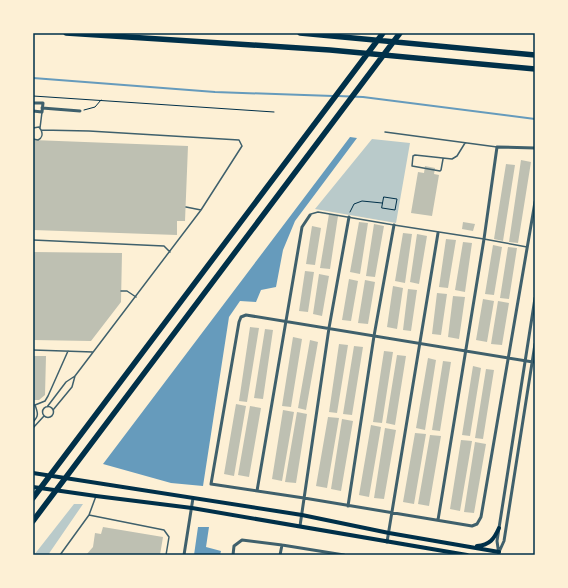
<svg xmlns="http://www.w3.org/2000/svg" width="568" height="588" font-family="Barlow,sans-serif">
<rect width="100%" height="100%" fill="#fdf0d5"/>
<path fill="#b9caca" d="M372,139L410,143L396,223L315,209Z
M74,504H83L48,555H34Z"/>
<path fill="#669bbc" d="M350,137L357,138L295,221L283,250L276,287L261,290L256,302L240,301L229,317L203,486L171,483L103,464Z
M198,527H209L206,547L221,551L220,555H194Z"/>
<g fill="none" stroke-linecap="round" stroke-linejoin="round">
<path stroke="#669bbc" stroke-width="2" d="M33,78L215,92L333,96
M338,96L363,97L535,119"/>
</g>
<path fill="#bec0b2" d="M33,140L188,146L185,221H177V235L33,230Z
M521,160L531,162L518,243L509,242Z
M506,164L515,165L503,241L494,239Z
M425,166L435,168L434,174L439,175L432,216L411,213L418,172L424,173Z
M329,214L338,216L330,269L320,268Z
M359,222L368,223L360,274L350,272Z
M463,222L475,224L473,231L462,229Z
M374,224L384,226L375,277L366,276Z
M312,226L321,228L315,265L306,264Z
M403,233L412,234L405,283L395,281Z
M417,234L427,236L419,284L410,282Z
M446,239L456,240L448,288L439,287Z
M463,242L472,243L465,292L455,290Z
M493,245L502,247L494,295L485,294Z
M508,247L517,248L509,299L500,298Z
M33,252L122,253L121,302L91,341L33,340Z
M305,271L314,272L308,312L299,311Z
M319,274L329,276L322,316L313,314Z
M349,279L358,281L351,321L342,320Z
M365,280L375,282L368,324L358,323Z
M393,286L403,288L397,329L387,327Z
M408,289L417,290L411,331L403,330Z
M437,293L447,294L441,335L432,334Z
M453,296L465,297L459,339L448,337Z
M483,299L494,301L487,342L476,340Z
M498,301L509,303L502,345L491,344Z
M250,327L259,328L247,402L239,401Z
M265,329L273,330L263,399L254,398Z
M293,337L302,339L291,407L282,406Z
M310,340L318,342L306,410L298,408Z
M339,344L348,345L337,413L329,412Z
M354,346L363,347L352,415L343,414Z
M384,351L393,352L382,423L373,422Z
M397,355L406,356L395,425L386,423Z
M33,356H46L45,395L39,400H33Z
M428,358L436,360L425,430L416,428Z
M443,361L451,362L440,431L432,430Z
M473,366L481,368L470,436L462,435Z
M486,369L494,370L483,439L475,438Z
M236,404L246,406L234,476L224,474Z
M250,406L261,408L249,477L238,475Z
M283,410L294,412L282,481L272,479Z
M297,412L307,414L296,483L285,482Z
M328,417L339,418L327,488L316,486Z
M342,419L353,421L341,491L331,489Z
M371,425L381,427L369,497L359,495Z
M385,428L396,430L384,499L374,498Z
M415,433L426,434L414,504L403,502Z
M430,435L441,436L429,506L418,504Z
M461,440L472,441L460,511L450,509Z
M475,442L486,444L474,513L464,512Z
M103,527L163,537L160,555H86L93,547L95,533L101,534Z"/>
<g fill="none" stroke-linecap="round" stroke-linejoin="round">
<path stroke="#003049" stroke-width="1" d="M33,96L274,112
M84,110L95,107L101,100
M384,197L397,199L395,210L382,208Z
M350,212L354,204L362,201L382,203"/>
<path stroke="#3f606c" stroke-width="1.5" d="M33,128L39,127L41,130L89,131L239,140L242,146L201,210L75,376
M40,128L42,112
M385,132L497,147
M33,139L38,140C42,138 43,134 41,130
M443,159L441,170L440,171L412,166L413,156L415,155L452,159L457,156L465,143
M186,207L201,210
M311,214L318,212L394,225L484,239L527,247
M33,240L164,246L170,252
M121,291H127L136,297
M33,350L93,352
M42.5 412a5.5 5.5 0 1 1 11 0a5.5 5.5 0 1 1-11 0Z
M47,407L66,382L75,376L72,387L53,410
M33,422C39,416 38,413 35,405L45,401L48,396L68,351
M33,428L44,416
M89,515L164,530L169,537L166,555
M60,555L89,515L96,496"/>
<path stroke="#3f606c" stroke-width="3" d="M33,103H43L42,112L33,111
M42,108L80,111
M533,362L246,315L241,317L239,322L211,484L304,498L472,526L477,524L481,517C499,412 517,307 535,202
M257,491L302,227L310,215
M348,506L374,336L394,225
M438,520L484,239L497,147L535,148
M300,526L329,328L349,217
M387,542L438,233
M499,552L504,541L535,344
M184,555L193,498
M233,555L234,546L242,540L282,545L344,555
M280,555L282,545
M499,555L497,541L499,528L535,298"/>
<path stroke="#003049" stroke-width="4" d="M33,473L302,515L389,533L499,552
M33,487L96,496L192,508L467,555
M477,546C490,545 494,539 499,528"/>
<path stroke="#003049" stroke-width="5.5" d="M66,33L330,50L535,69
M300,33L535,55
M33,498L383,33
M33,521L400,33"/>
</g>
<rect width="568" height="588" fill="none" stroke="#fdf0d5" stroke-width="68"/>
<rect x="34" y="34" width="500" height="520" fill="none" stroke="#003049" stroke-width="1.5"/>
</svg>
